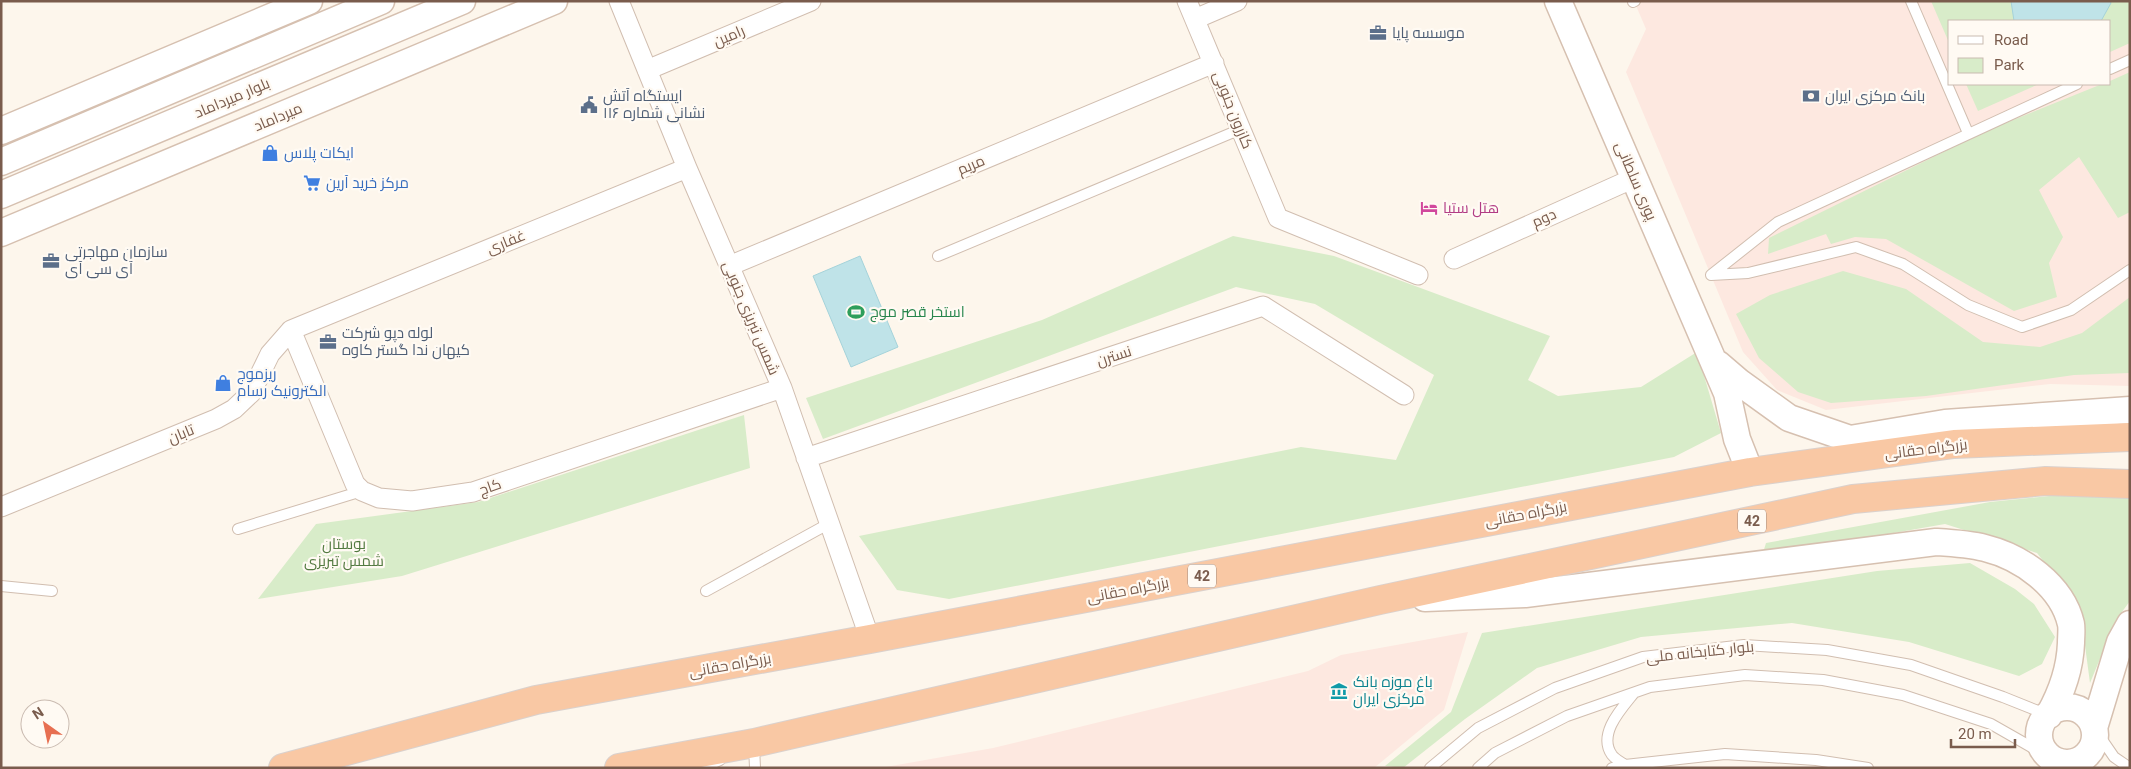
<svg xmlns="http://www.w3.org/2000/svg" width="2131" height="769" font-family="Roboto,Cairo,sans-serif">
<rect width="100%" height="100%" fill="#fdf6ec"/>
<path fill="#fde8e0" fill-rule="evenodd" d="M1634,1H2130V386L2050,384L1826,410L1777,390L1743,352L1626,72L1646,29ZM1950,21H2110V84H1950Z
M1468,632L1444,710L1374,768H880L993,748L1308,671L1341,655Z"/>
<path fill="#d8ecc9" d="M1931,1H2130V43L2110,52V21H1950V45Z
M2130,72V212L2118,218L2079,157L2039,190L2063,237L2049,263L2057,297L2014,311L1886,239L1855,237L1831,244L1826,234L1768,254L1769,238L1986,131L2102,84H2110V81Z
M1966,84H2039L1978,111Z
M1233,236L1334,256L1550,336L1528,380L1558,396L1641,387L1697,352L1721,433L1674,457L949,599L897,590L859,536L1301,447L1396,460L1434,375L1315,304L1236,287L823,439L806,398L1042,320Z
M1843,271L1906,289L1983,342L2040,347L2082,333L2130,297V373L2074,375L1926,396L1831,403L1798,392L1759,358L1736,314L1770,295Z
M744,415L750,468L402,576L258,599L316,524L478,502Z
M2080,493L2130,497V601L2116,620L2090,683L2080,608L2037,553L1945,524L1762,556L1766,543L1990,502Z
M1970,563L2015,589L2034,604L2055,637L2042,664L2019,676L1909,642L1792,623L1641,637L1537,668L1465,719L1403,768L1385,766L1451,712L1482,633L1877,571Z"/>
<path fill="#bfe3e8" stroke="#a5d3da" d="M2011,1H2110L2111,3L2101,21H2014Z
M860,256L898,347L851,367L813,276Z"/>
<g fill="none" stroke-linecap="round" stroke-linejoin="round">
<g stroke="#d1beb0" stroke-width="12">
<path id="service" d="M1911,1L1968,133
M1633,2L1635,1
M2110,69L2130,60
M938,256L1241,129
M1711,275L1748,273L1856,247L1903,264L1968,305L2022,327L2071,310L2130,270
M1711,275L1778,222L2077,84
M238,529L362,491
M1,586L52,591
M706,591L830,523
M2094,728L2114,757L2130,768
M754,745L755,768
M1625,765C1621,762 1615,759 1612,755C1597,734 1622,708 1634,693
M703,768L720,760
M1430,768L1478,728L1555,688L1643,657L1744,645L1827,650L1911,665L2003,697L2048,715
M1478,768L1495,753L1567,716L1650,687L1745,675L1823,680L1903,695L1991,724L2056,761
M1612,768L1625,765L1725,754L1816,760L1868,768"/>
</g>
<g stroke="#d1beb0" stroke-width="21">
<path id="minor" d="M619,1L687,168L782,388L870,639
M1187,1L1278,218L1418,275
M1195,19L1237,1
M647,70L811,1
M1454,259L1634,178
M729,266L1214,63
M291,330L355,484L362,491L379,498L412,501L473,492L782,388
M806,458L1263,306L1404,395
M1,507L216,419L234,409L251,393L270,354L291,330L687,168"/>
</g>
<g stroke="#d6c0b0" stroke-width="29">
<path id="secondary" d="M1558,1L1727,393L1737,439L1750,472
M1,131L309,1
M1,162L381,1
M1,195L462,1
M1,233L554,1
M1718,364L1739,382L1789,418L1850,439L1945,423L2130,410
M1425,598L1525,594L1936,542C1952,543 1969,544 1985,548C2021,557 2062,585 2071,624C2072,629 2071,637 2071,643C2070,670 2062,692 2049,715
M2039 735a28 28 0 1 1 56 0a28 28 0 1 1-56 0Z
M2094,728L2120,642L2130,624"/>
</g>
<g stroke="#dad1cd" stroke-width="30">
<path id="trunk" d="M283,768L536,700L870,639L1750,472L1954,444L2130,437
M619,768L754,743L1380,600L1853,499L2046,481L2130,484"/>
</g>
<use href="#service" stroke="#fff" stroke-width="10"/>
<use href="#minor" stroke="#fff" stroke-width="19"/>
<use href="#secondary" stroke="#fff" stroke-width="26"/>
<use href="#trunk" stroke="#f9c8a4" stroke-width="28"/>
</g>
<defs>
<g id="office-bare" transform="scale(1.35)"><path d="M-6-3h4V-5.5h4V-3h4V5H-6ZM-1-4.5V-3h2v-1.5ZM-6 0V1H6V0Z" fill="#5c6f8a" stroke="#fffaf3" stroke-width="2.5" paint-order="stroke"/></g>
<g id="bank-bare" transform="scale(1.35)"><path d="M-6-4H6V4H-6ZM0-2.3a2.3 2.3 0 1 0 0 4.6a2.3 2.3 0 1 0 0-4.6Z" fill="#5c6f8a" stroke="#fffaf3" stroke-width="2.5" paint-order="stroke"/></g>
<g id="civic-bare" transform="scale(1.35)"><path d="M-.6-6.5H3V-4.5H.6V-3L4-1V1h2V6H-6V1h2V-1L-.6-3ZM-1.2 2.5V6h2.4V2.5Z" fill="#5c6f8a" stroke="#fffaf3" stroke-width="2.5" paint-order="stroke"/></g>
<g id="shop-bare" transform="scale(1.35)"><path d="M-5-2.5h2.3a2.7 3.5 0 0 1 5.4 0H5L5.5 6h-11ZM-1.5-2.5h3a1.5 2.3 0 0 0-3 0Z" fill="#3f7fe0" stroke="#fffaf3" stroke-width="2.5" paint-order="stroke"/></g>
<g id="supermarket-bare" transform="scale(1.35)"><path d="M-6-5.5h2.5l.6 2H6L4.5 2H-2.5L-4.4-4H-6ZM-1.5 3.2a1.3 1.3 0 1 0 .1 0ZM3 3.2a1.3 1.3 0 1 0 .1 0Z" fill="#3f7fe0" stroke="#fffaf3" stroke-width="2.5" paint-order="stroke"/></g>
<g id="hotel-bare" transform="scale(1.35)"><path d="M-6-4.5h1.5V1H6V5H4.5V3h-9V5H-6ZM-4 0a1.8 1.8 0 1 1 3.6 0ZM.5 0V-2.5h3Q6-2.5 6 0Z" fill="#d1479c" stroke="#fffaf3" stroke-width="2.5" paint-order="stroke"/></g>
<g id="stadium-bare" transform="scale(1.35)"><path d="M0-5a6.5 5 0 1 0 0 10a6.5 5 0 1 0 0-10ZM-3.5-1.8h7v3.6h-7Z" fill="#2e9e5b" stroke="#fffaf3" stroke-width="2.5" paint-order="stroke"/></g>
<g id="museum-bare" transform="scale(1.35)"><path d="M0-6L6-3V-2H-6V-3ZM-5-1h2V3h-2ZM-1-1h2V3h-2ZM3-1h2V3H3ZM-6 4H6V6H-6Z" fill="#0f9aa8" stroke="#fffaf3" stroke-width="2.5" paint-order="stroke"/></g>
</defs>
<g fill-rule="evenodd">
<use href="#office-bare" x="1378" y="33"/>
<use href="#bank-bare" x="1811" y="96"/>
<use href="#civic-bare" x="589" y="105"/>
<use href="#shop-bare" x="270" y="153"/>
<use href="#supermarket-bare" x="312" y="183"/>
<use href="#hotel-bare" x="1429" y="208"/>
<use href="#office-bare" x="51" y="261"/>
<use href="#stadium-bare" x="856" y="312"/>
<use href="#office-bare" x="328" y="342"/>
<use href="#shop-bare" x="223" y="383"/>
<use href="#museum-bare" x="1339" y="691"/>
</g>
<g text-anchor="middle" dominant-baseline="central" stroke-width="4.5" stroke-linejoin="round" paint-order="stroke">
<g fill="#fffaf3" stroke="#a28b7f" stroke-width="1">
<rect x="1738" y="509.5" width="28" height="23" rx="4"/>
<rect x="1188" y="564.5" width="28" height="23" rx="4"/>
</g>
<g font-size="14" font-weight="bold" fill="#7a5c4d">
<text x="1752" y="521">42</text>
<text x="1202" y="576">42</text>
</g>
<g font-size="15" fill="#4e5e75" stroke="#fffaf3" text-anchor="start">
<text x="1392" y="33">موسسه پایا</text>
<text x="603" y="96">ایستگاه آتش<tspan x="603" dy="17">نشانی شماره ۱۱۶</tspan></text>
<text x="1825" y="96">بانک مرکزی ایران</text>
<text x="65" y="252">سازمان مهاجرتی<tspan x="65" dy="17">آی سی آی</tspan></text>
<text x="342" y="333">لوله دپو شرکت<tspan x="342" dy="17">کیهان ندا گستر کاوه</tspan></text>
</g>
<g font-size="15" fill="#7a5c4d" stroke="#fffaf3">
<text transform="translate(729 36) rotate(-23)">رامین</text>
<text transform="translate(232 98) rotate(-23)">بلوار میرداماد</text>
<text transform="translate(1233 110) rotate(68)">کازرون جنوبی</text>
<text transform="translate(278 117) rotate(-23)">میرداماد</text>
<text transform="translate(971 165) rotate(-23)">مریم</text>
<text transform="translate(1636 181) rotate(67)">پوری سلطانی</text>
<text transform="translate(1544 218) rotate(-24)">دوم</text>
<text transform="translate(506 242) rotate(-22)">غفارى</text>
<text transform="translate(751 318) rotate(67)">شمس تبریزی جنوبی</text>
<text transform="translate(1114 356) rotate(-18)">نسترن</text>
<text transform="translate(181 434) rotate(-22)">تابان</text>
<text transform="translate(1926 449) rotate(-7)">بزرگراه حقانی</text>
<text transform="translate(490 487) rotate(-19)">کاج</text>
<text transform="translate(1526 514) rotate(-11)">بزرگراه حقانی</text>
<text transform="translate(1128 590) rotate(-11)">بزرگراه حقانی</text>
<text transform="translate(1700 652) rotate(-6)">بلوار کتابخانه ملی</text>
<text transform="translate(730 665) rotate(-10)">بزرگراه حقانی</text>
</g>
<g font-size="15" fill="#366cbe" stroke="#fffaf3" text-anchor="start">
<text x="284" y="153">ایکات پلاس</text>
<text x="326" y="183">مرکز خرید آرین</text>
<text x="237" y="374">ریزموج<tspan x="237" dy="17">الکترونیک رسام</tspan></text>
</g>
<g font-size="15" fill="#b23c85" stroke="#fffaf3" text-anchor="start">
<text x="1443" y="208">هتل ستیا</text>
</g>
<g font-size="15" fill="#27864d" stroke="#fffaf3" text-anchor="start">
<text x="870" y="312">استخر قصر موج</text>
</g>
<g font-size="15" fill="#537a41" stroke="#fffaf3">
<text x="344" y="544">بوستان<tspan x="344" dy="17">شمس تبریزی</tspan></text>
</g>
<g font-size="15" fill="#0d838f" stroke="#fffaf3" text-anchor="start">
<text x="1353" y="682">باغ موزه بانک<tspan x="1353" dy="17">مرکزی ایران</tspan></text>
</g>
</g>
<rect width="2131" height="769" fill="none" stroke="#7a5c4d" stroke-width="5"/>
<rect x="1948" y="20" width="162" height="65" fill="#fffaf3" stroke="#cabbb1"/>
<rect x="1958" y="36" width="25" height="8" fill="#ffffff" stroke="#cabbb1"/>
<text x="1994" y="45" font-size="15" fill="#7a5c4d">Road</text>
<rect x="1958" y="58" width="25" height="15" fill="#d8ecc9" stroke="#cabbb1"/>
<text x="1994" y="70" font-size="15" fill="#7a5c4d">Park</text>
<g transform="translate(45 724) rotate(327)"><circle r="24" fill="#fffaf3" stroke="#cabbb1"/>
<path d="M0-4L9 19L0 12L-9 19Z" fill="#e76f51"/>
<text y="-8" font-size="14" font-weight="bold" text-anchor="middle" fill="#7a5c4d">N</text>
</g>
<path d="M1951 739v8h64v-8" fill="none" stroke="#7a5c4d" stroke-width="2.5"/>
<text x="1958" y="739" font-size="15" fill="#7a5c4d" stroke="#fffaf3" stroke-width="4" paint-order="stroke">20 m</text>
</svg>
